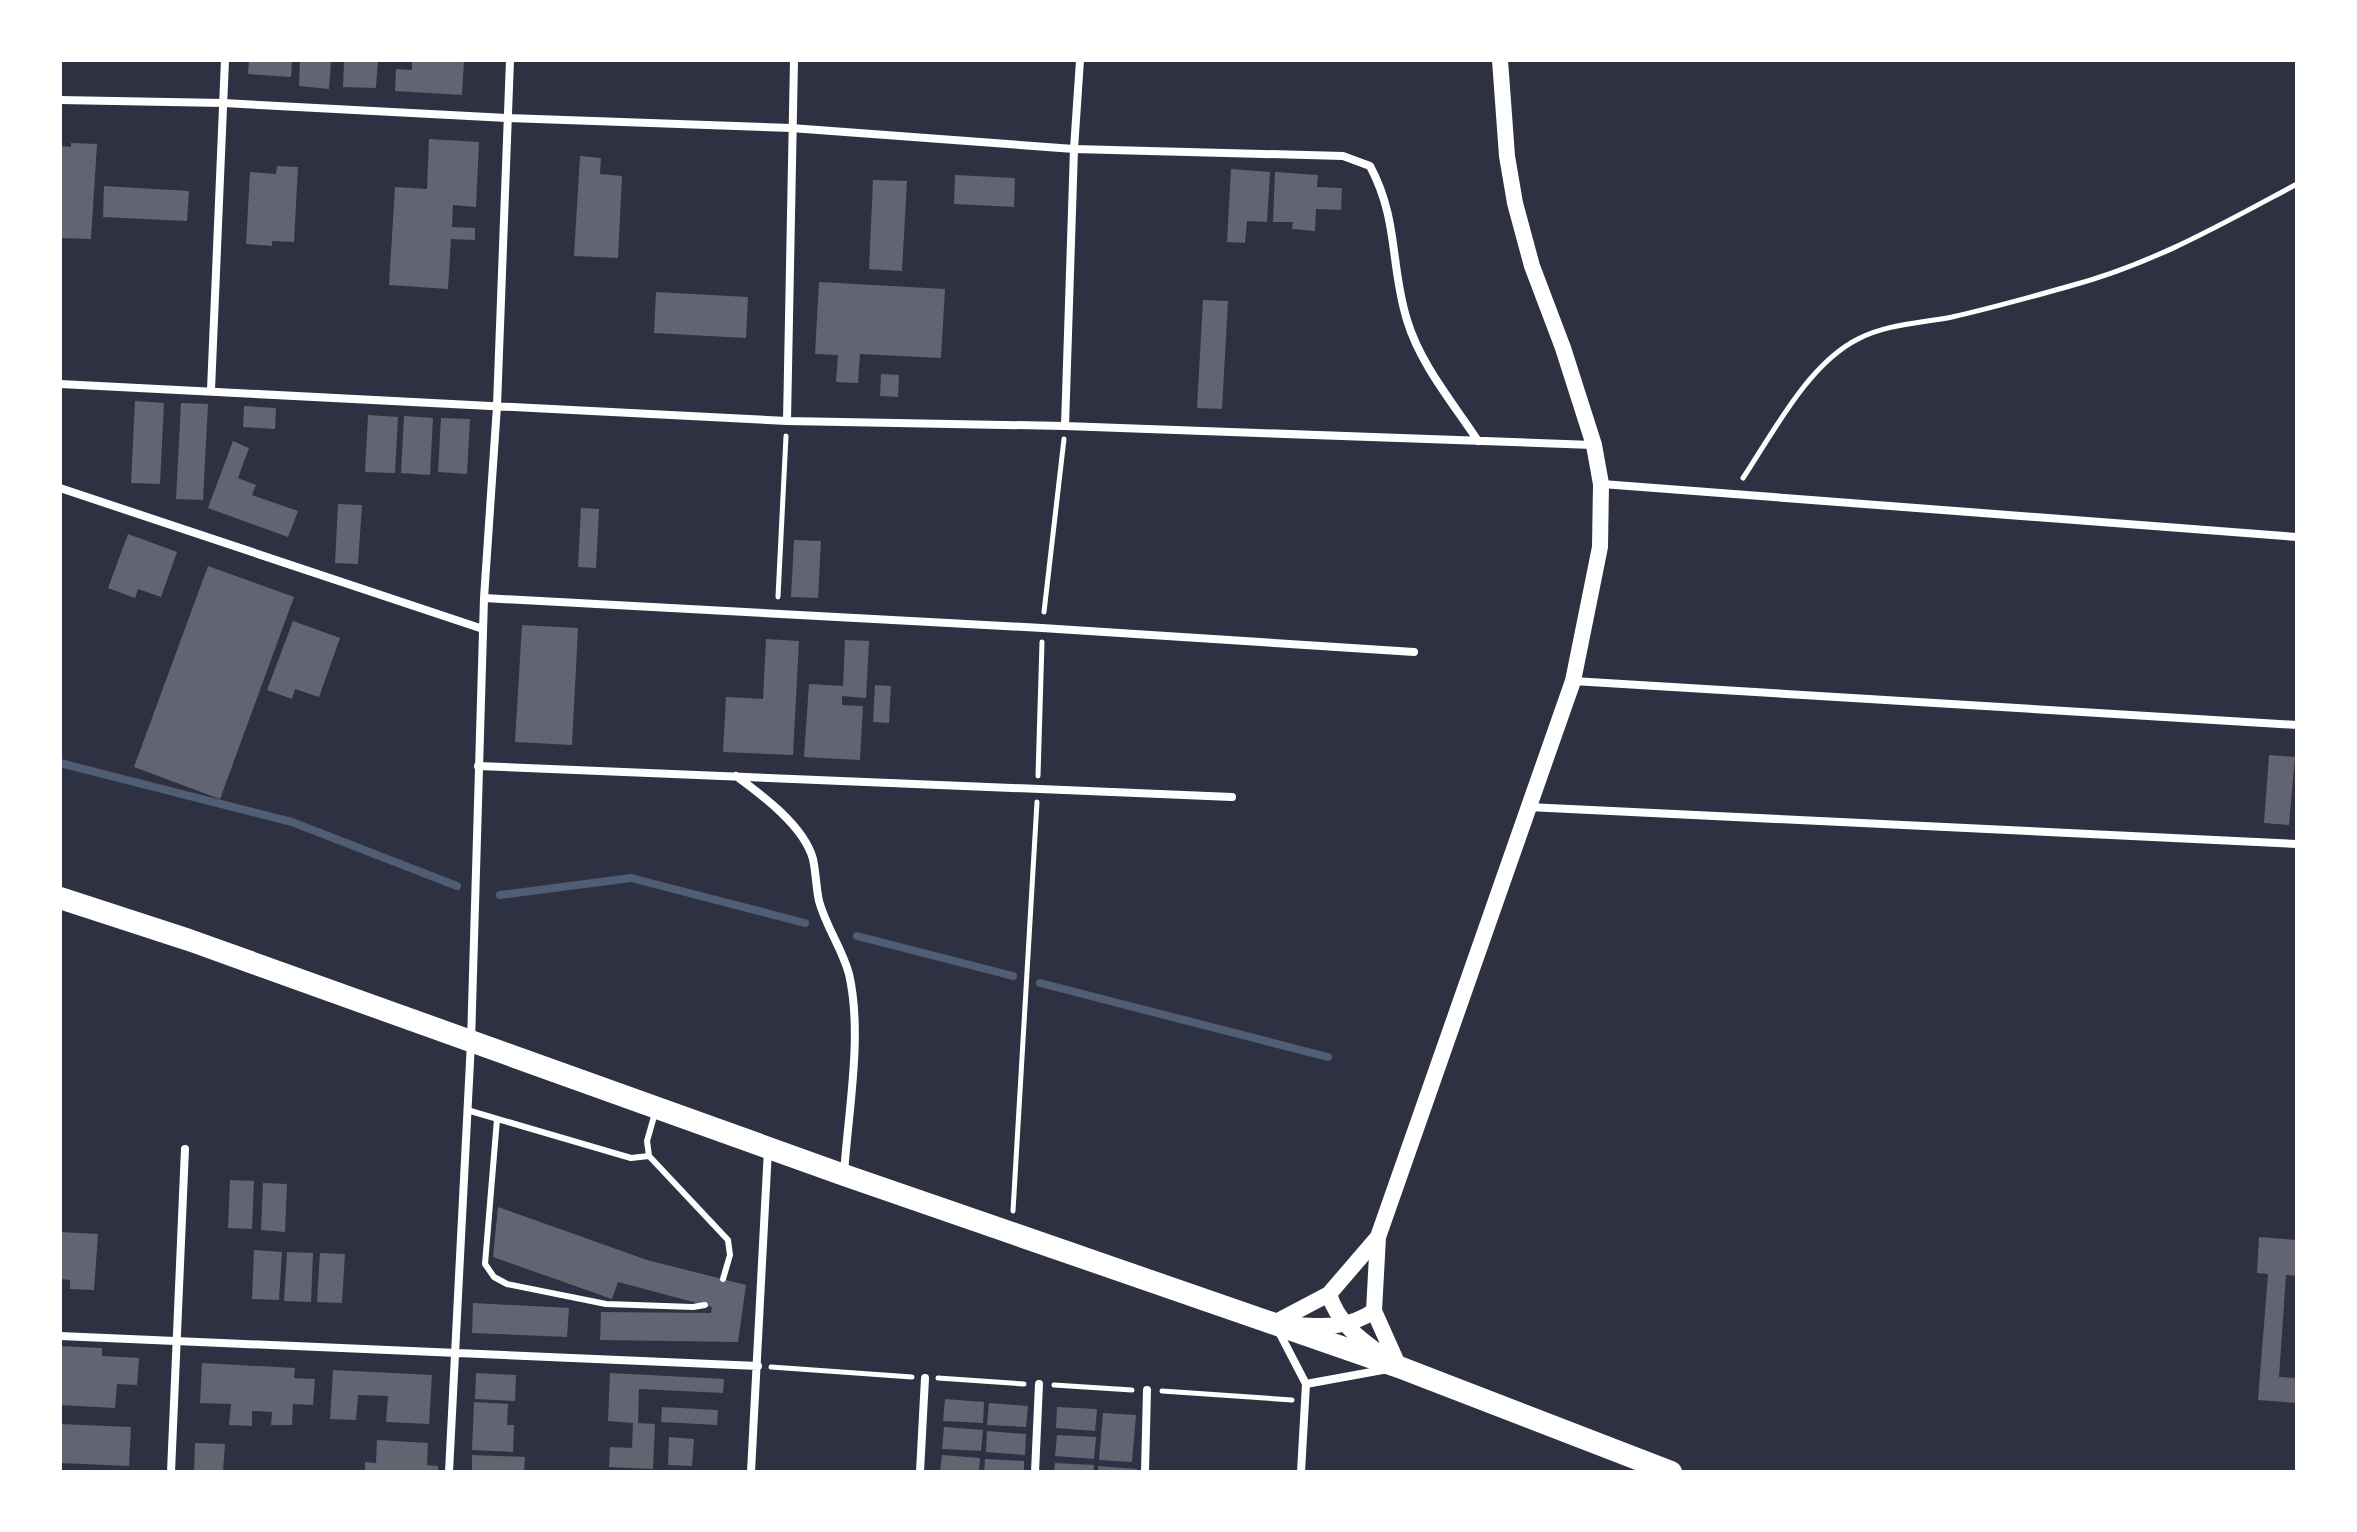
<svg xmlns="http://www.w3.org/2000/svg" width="2357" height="1532" font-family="'IBM Plex Sans',sans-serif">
<rect width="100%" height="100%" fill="#2d3142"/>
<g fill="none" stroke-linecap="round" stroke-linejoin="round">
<path stroke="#4f5d75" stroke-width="8" d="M60,763L292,822L457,886
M500,895L631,878L805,923
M857,936L1013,976
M1040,983L1328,1057"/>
</g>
<path fill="#626471" d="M249,60H292L291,77L248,74Z
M300,60H331L329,89L299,86Z
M344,60H378L376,88L343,87Z
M412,60H464L462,95L395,91L396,69L412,70Z
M429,139L479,142L476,207L453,205L452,227L475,228V240L451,239L448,289L389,285L395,187L427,189Z
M71,143L97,144L91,239L60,238V146L71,147Z
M580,156L601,158L600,174L622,176L618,258L574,256Z
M277,166L298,167L294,242L272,241V246L246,244L250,172L276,174Z
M1231,169L1270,172L1267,222L1247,221L1245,243L1227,242Z
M1275,172L1318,175L1317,187L1342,188L1341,210L1316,209L1315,231L1292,229L1293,222H1273Z
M955,175L1015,178L1014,207L954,204Z
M873,180L907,181L902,271L869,269Z
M104,186L189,191L187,221L103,217Z
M819,282L945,289L941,358L860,354L858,383L836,382L838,355L815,354Z
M656,292L748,297L746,338L654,333Z
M1203,300L1228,301L1222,409L1197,408Z
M881,374L899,375L898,397L880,396Z
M135,401L164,403L160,484L131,483Z
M181,403L208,404L203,500L176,499Z
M244,406L276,408L275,429L243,427Z
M368,415L398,417L395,473L365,472Z
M404,416L433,418L430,475L401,473Z
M441,418L470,419L467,474L438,472Z
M233,441L249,448L238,478L256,485L252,495L298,511L288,537L208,508Z
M338,504L362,505L358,564L335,563Z
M581,508L599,509L596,568L578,567Z
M128,534L177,552L161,597L138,589L135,598L108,588Z
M794,540L821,541L818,598L791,597Z
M208,566L294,597L220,799L134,767Z
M293,621L340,638L319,697L295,689L292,699L267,690Z
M522,625L578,628L572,745L515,742Z
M766,639L799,641L793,755L723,752L726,697L763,699Z
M845,640L869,641L866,698L842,696V705L863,706L860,760L804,757L809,684L843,686Z
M875,685L891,686L889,723L873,722Z
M2269,755L2295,757L2289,825L2264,823Z
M230,1180L254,1181L252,1229L228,1228Z
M263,1183L287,1184L285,1232L261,1230Z
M498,1207L647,1260L746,1285L738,1342L600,1340L601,1312L711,1313L712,1307L618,1282L612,1299L493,1257Z
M60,1232L98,1234L94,1290L70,1289V1280L60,1279Z
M2259,1237L2297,1240V1276L2286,1275L2279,1377L2297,1378V1403L2258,1400L2268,1274L2257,1273Z
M254,1250L282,1252L279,1300L252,1299Z
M287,1252L313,1253L311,1302L284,1301Z
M320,1253L345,1254L342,1303L317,1302Z
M473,1303L569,1308L567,1337L472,1333Z
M60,1346L102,1348V1356L139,1358L137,1385L117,1384L115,1408L60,1405Z
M202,1363L295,1368L294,1378L315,1379L313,1405L293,1404L292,1425H271L272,1412L252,1411V1426L229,1425L231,1404L200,1403Z
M333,1370L432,1375L429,1424L386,1422L388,1396L358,1395L356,1420L330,1419Z
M476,1373L516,1375L515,1401L475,1399Z
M610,1373L724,1379L723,1393L639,1389L638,1423L655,1424L653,1469L609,1467L610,1447L632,1448L633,1423L608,1421Z
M945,1399L984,1402L983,1423L943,1421Z
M474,1402L508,1404L507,1425H514L513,1452L472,1450Z
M989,1403L1028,1406L1026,1427L987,1425Z
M662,1407L718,1410L717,1425L661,1422Z
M1057,1407L1097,1409L1095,1431L1056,1428Z
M1103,1413L1136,1415L1132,1462L1099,1460Z
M60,1424L131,1427L129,1466L60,1463Z
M944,1427L983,1430L981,1451L942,1449Z
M987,1431L1026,1434L1025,1455L986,1452Z
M1057,1435L1096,1437L1094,1459L1055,1456Z
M669,1437L694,1439L692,1466L668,1465Z
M377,1440L428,1443L427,1465L438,1466V1472H365V1462L376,1463Z
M195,1443L225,1444L223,1472H194Z
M472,1455L525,1457L524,1472H472Z
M942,1455L980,1458L979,1472H940Z
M985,1459L1024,1461V1472H984Z
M1055,1463L1094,1465L1093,1472H1054Z
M1098,1466L1137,1469V1472H1098Z"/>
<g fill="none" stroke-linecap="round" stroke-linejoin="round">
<path stroke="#fff" stroke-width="5" d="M1743,478C1773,433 1808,364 1858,339C1886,324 1922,323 1952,317C1992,308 2031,297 2070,286C2155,263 2220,225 2297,184
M778,597L786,436
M1044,612L1064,439
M1038,776L1042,642
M1013,1211L1037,802
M771,1367L912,1377
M938,1378L1024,1384
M1054,1385L1132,1390
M1162,1391L1292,1400"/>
<path stroke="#fff" stroke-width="6" d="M467,1110L631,1158L649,1156
M655,1113L647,1141L649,1156L728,1240L730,1255L723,1279
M497,1119L485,1264L494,1277L507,1284L606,1304L693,1307L705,1305"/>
<path stroke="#fff" stroke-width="8" d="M60,100L223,103L507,118L791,128L1074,149L1343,156L1370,166C1399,220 1390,266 1407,320C1420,364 1453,403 1478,441
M60,384L787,421L1065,426L1593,445
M211,390L225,60
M787,421L794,60
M1065,426L1074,149L1080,60
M1602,484L2297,537
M60,488L483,629
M484,598L1042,628L1414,652
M1573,681L2297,725
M478,766L1232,797
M736,776C762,795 804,826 813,859C816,873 816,887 819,901C826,927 842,948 849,974C863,1035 848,1112 844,1174
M1528,807L2297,844
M1279,1332L1306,1384L1301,1472
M60,1336L758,1366
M1306,1384L1388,1369
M171,1472L185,1149
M449,1472L471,1042L484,598L497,406L510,60
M751,1472L768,1149
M920,1472L925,1378
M1035,1472L1039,1384
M1145,1472L1147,1390"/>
<path stroke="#fff" stroke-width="16" d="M1329,1294C1338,1324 1360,1339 1385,1357
M1274,1323L1329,1294L1378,1237
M1296,1325C1325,1327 1349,1328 1374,1311
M1399,1367L1374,1311L1378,1237L1573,681L1600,547L1601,484L1594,445L1563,348L1532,266L1515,203L1507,156L1500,60"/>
<path stroke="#fff" stroke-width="22" d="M60,898L189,940L844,1175L1399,1367L1671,1472"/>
</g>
<rect width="2357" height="1532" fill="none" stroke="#ffffff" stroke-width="124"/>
</svg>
